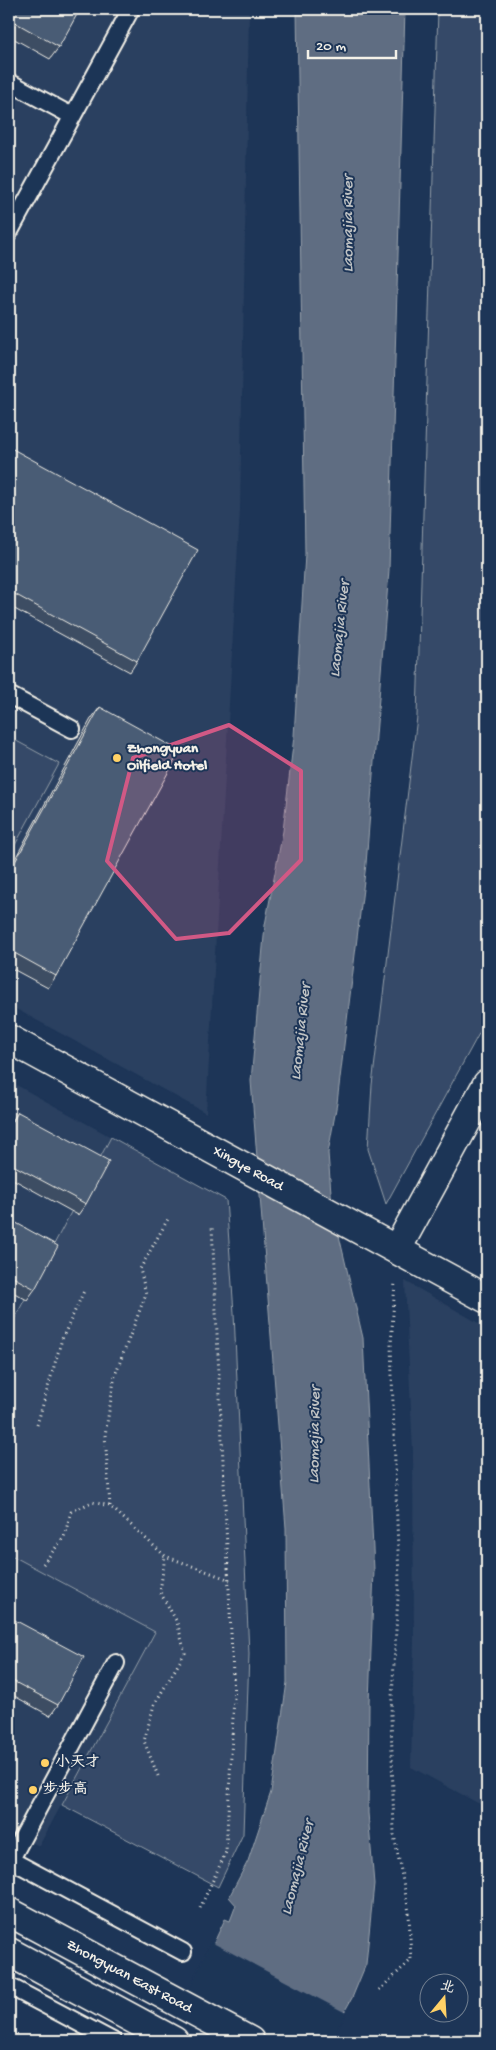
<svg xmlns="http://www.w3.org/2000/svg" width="496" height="2050" font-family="'Gochi Hand','LXGW WenKai TC',sans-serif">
<rect width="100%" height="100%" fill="#1d3557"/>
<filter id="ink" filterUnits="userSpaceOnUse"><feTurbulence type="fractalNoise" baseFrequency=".02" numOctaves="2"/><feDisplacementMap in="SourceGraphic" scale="10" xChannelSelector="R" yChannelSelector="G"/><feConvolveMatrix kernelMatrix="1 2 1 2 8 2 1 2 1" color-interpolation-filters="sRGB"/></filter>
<g filter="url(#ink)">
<path fill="#2a4060" d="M9,9H249L240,510L206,1113L9,1005Z
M9,1081L111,1137L9,1329Z
M405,1281L487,1328V1808L411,1767L414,1642L413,1453Z
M9,1554L155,1632L39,1846L9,1830Z"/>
<path fill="#354a67" stroke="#949ea8" d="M438,9H480L487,13V1019L386,1204L368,1149L372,1085L417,717Z
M9,737L59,764L9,856Z
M111,1137L226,1200L234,1313L249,1654L243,1834L218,1887L62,1805L155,1632L9,1554V1329Z"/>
<path fill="#5e6d82" stroke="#9aa2ab" d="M297,9H405L389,570L366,864L337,1103L328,1153L332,1206L363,1338L374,1570L369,1702L368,1813L374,1884L366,1964L352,1998L328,2041H168L225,1919L230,1921L236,1905L229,1897L248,1861L271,1792L287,1682L286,1528L251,1081L265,925L283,831L294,736L305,554Z"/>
<path fill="#1d3557" d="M211,1942L346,2013L331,2041H165Z"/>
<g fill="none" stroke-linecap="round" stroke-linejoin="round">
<g stroke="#f4f1e8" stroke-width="20">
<path id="service" d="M9,82L72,116
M9,233L131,9
M9,695L72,729
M9,1859L183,1952
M9,1863L116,1663
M9,1986L113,2041"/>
</g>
<g stroke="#f4f1e8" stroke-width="31">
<path id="minor" d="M9,1039L487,1299
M397,1249L487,1084"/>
</g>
<g stroke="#f4f1e8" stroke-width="31">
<path id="primary" d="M9,1912L250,2041
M9,1952L174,2041"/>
</g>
<path stroke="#f4f1e8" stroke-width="3" stroke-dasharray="1 4" stroke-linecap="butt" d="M37,1425L62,1339L84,1291
M110,1506L105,1435L115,1375L146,1294L140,1269L168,1219
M43,1564L64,1537L71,1512L92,1502L110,1506L165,1556L230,1580
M158,1776L144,1741L154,1705L185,1653L177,1622L160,1592L165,1556
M200,1908L226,1852L234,1697L212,1226
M379,1990L411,1960L409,1912L394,1835L391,1714L399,1580L391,1346L395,1281"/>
<use href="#service" stroke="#1d3557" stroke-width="16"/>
<use href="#minor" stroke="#1d3557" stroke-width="28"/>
<use href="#primary" stroke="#1d3557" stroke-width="28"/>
</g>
<path fill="#3e4e64" stroke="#f4f1e8" d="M9,9L59,47L50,59L9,36Z
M9,447L137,661L130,672L9,606Z
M100,707L56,976L48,988L9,967V870L91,719Z
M18,1112L86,1204L78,1215L9,1177V1126Z
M9,1219L35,1289L27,1300L9,1290Z
M9,1617L58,1705L50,1716L9,1693Z"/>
<path fill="#485b74" stroke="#f4f1e8" d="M9,9H80L59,47L9,19Z
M9,447L198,550L137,661L9,591Z
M100,707L180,751L56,976L9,950V873Z
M18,1112L109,1161L86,1204L9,1163V1128Z
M9,1219L58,1246L35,1289L9,1275Z
M9,1617L84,1657L58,1705L9,1679Z"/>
</g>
<path fill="#d15985" fill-opacity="0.2" stroke="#d15985" stroke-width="4" stroke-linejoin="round" d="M229,725L301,771V860L229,933L176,939L107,861L133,758Z"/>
<g fill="#ffd166" stroke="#1d3557" stroke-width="2">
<circle cx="117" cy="758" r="5"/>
<circle cx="45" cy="1763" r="5"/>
<circle cx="33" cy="1790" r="5"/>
</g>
<g text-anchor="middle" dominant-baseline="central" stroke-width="4" stroke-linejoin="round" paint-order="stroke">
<g font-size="15" font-weight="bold" fill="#f4f1e8" stroke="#1d3557" text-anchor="start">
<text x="127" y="749">Zhongyuan<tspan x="127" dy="17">Oilfield Hotel</tspan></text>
<text x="55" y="1763">小天才</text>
<text x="43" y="1790">步步高</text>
</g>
<g font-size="15" fill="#f4f1e8" stroke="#1d3557">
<text transform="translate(248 1169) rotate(29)">Xingye Road</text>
<text transform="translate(129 1977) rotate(28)">Zhongyuan East Road</text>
</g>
<g font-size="16" font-style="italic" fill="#c0c3c4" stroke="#1d3557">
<text transform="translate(349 224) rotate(-90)">Laomajia River</text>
<text transform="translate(341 629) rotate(-84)">Laomajia River</text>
<text transform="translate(302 1032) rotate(-84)">Laomajia River</text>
<text transform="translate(316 1435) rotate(-89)">Laomajia River</text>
<text transform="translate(299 1868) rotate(-76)">Laomajia River</text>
</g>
</g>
<rect width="496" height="2050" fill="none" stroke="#1d3557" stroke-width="30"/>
<rect x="15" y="15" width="466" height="2020" fill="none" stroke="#f4f1e8" stroke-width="2" filter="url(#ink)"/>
<g transform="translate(444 1998) rotate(18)"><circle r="24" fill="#1d3557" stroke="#738091"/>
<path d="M0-4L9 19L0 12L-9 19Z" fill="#ffd166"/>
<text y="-8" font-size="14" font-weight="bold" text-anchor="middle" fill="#f4f1e8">北</text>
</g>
<path d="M308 50v8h88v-8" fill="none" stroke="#f4f1e8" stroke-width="2.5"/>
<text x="316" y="50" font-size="15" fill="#f4f1e8" stroke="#1d3557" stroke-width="4" paint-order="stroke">20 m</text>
</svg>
